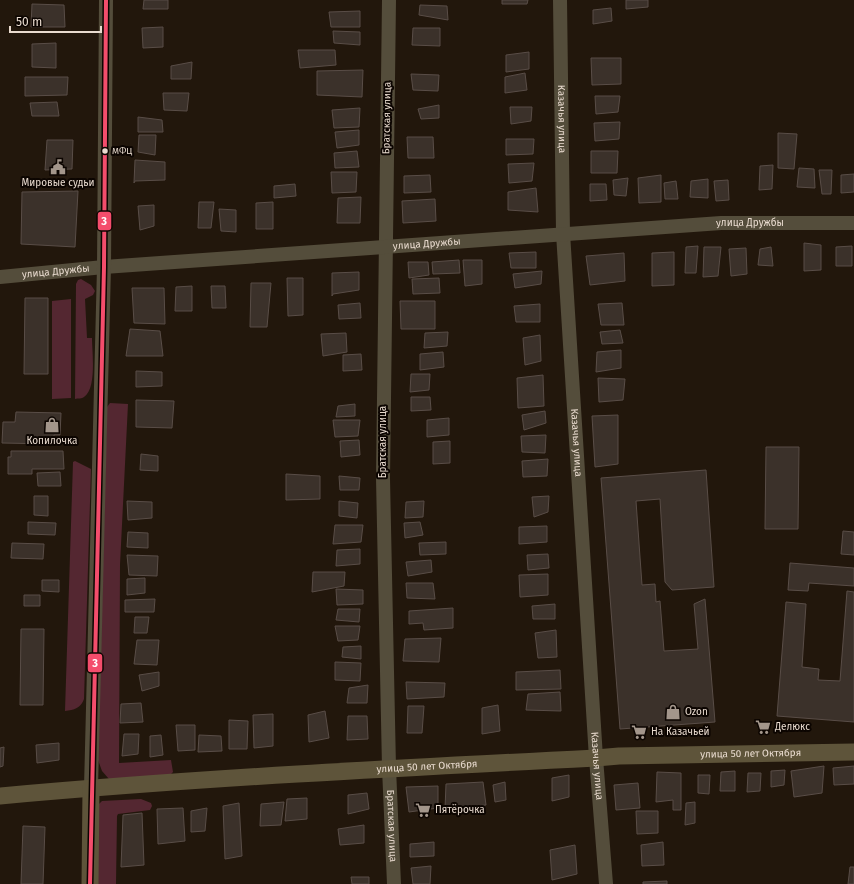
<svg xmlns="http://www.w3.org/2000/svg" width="854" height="884" font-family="'Fira Sans',sans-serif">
<rect width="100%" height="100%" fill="#22170c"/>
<path fill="#542731" d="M81,279L91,285L95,291L93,295L85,299L87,338H92C92,351 97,389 84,397C82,399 78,398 75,399L76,284L78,280Z
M71,299V398L52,399V301Z
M110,403L128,404L120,565L119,763L171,760L173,772L170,775L109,779L102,771L98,760L107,407Z
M75,461L91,469L84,699C81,708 74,710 65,711L73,462Z
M141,799L151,803L152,806L150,810L118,814L117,816L116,884H96L98,805L102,801Z"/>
<path fill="#3b312a" stroke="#594d47" d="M144,0H168V9H143Z
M502,0H528L527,4H502Z
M626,0H648V7L626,9Z
M32,4L64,5L65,27H31Z
M420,5L447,6L448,20L419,15Z
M611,8L612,21L593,24V10Z
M360,11V27H331L329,12Z
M163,27V47L143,48L142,28Z
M413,28H440V46L412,45Z
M333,31L360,32V45L334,43Z
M56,43V68L32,67V44Z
M298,50H335L336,65L300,68Z
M529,52V69L506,72V55Z
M591,58H621V84L592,85Z
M192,62L191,79H171V66Z
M363,70L362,97L317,95V71Z
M525,73L527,90L505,93V77Z
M411,74L439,75L438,91L413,90Z
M25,77H68L67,95L25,96Z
M163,93H189L187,111L164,110Z
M595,96H620L618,112L596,114Z
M57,102L59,116H32L30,103Z
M439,105V118L421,119L418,109Z
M510,107H532L531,121L511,124Z
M360,108L359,127L334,128L332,110Z
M138,117L162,120L163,132H138Z
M620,122L619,139L595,141L594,123Z
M359,130V145L337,148L335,132Z
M778,133L797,134L794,169L778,168Z
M139,135H156L155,155L138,152Z
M407,137H433L434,158H408Z
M506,139H534L533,154L506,155Z
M47,140H73L72,169L45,170Z
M357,151L359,167L335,168L334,153Z
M591,151H618L617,173H591Z
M135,160L165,162V180L135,181L134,183Z
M534,163L532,181L509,183L508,164Z
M773,165L772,189L759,190L760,166Z
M799,168L814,169L815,188L797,187Z
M819,170H832L831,194H822Z
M331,172H357L356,192L332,193Z
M854,174V192L841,193V175Z
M430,175L431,192L404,193V176Z
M661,175V202L639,203L638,178Z
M628,178L626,196L614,195L613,180Z
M708,179V198L690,197L691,181Z
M728,180L729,200L716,201L714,181Z
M676,181L678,199H665L664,183Z
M295,184L296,196L274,198V186Z
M590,184H606L607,200L590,201Z
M536,188L538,212L508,210V192Z
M78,191L75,247L21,244L22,192Z
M361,197L360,223H337L338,198Z
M435,199L436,221L403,223L402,201Z
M199,202H214L211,228H198Z
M273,202V229H256V203Z
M154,205V226L140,230L138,206Z
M219,209L236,210V232L221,231Z
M804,243L821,245V270L804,271Z
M698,246L696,273H685L686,247Z
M852,246V266H836V247Z
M704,247H721L718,276L703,277Z
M771,247L773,266L758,265L760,249Z
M746,248L747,274L731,276L729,249Z
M536,252V268H511L509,253Z
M674,252V285L652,286V253Z
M624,253L625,281L590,285L586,256Z
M459,260L460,273L433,274L432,262Z
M463,260H482V284L465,286Z
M408,262H428L429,275L409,278Z
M542,271L541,284L515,288L513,274Z
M359,272V290L333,294L332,296V273Z
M287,278H303V315L288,316Z
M439,278L440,293L413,294L412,279Z
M251,283H271L267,327H250Z
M192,286V311H175L176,287Z
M211,286H225L226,308H212Z
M132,288H164L165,324L134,323Z
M25,298H48V374H24Z
M400,301H435V329H401Z
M360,303L361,318L339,319L338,305Z
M622,303L624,325H601L598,304Z
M540,304V322H516L514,306Z
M130,329L160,331L163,356H126Z
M620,330L623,343L602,344L600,332Z
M448,332L447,346L424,348L425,333Z
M346,333L347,352L323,356L321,334Z
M540,335L541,361L525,365L523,338Z
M621,350V368L596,372L597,352Z
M443,352L444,367L420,370V354Z
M361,354L362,370L343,371V355Z
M136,371L162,372V386L136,387Z
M411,374H430L429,390L410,392Z
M543,375L544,406L518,408L517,378Z
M598,378L625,379L623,400L599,402Z
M411,397H430L431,410L411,411Z
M136,400L174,401L172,428L136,427Z
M355,404V416L336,417L338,406Z
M545,411L546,423L524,430L522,415Z
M16,412L61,413L60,435H54V444L2,443L3,422H15Z
M618,415V464L595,467L592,416Z
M449,418V435L427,437V420Z
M333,420H360L358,436L335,437Z
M546,435L545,453L522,452L521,436Z
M359,440L360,455L341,457L340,441Z
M450,441V463L433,464V442Z
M766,447H799L798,529H765Z
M11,451H63L64,469H32V474H8V457H11Z
M141,454L158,456V471L140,470Z
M548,459L547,476L523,477L522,461Z
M706,470L714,587L672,590L665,582L660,499L636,501L642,585L655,584L656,602L660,601L664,651L698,649L694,604L705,599L715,722L620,729L601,478Z
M60,472L61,486H38L37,473Z
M286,474L320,476V499L286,500Z
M339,476L360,478L359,490H340Z
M34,496H48V516L34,515Z
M549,496L548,512L534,517L532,497Z
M127,501L152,502V518L128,520Z
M339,501L358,503L357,518L339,516Z
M424,501L423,517L405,518L406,502Z
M28,522L56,523L55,535L28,534Z
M420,522L423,535L405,538L404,523Z
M335,525H363L361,542L333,544Z
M547,526V542L519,544V527Z
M843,531L854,532V555L841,554Z
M128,532L148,533V548L127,547Z
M446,542V554L420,555L419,543Z
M12,543L44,544L43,559L11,558Z
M360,549V564L336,566L337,550Z
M548,554L549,568L528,570L527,555Z
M127,555L158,556L157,576L129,575Z
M431,560L432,572L408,576L406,562Z
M790,563L854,568V586L809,583L808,591L788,590Z
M313,572H345L344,586L312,592Z
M548,574V595L520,597L519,575Z
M145,578V593L127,595V579Z
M42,580H59V592L42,591Z
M406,583H433L435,599L407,598Z
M336,589L363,590V604L337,605Z
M847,591L854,592V722L777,716L786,602L806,604L802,667L819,669L818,680L840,681Z
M24,595H40V606H24Z
M155,599L154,612H125V600Z
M555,604V619H533L532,606Z
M453,608V628L424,630L423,623L409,624V611Z
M338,609H360L359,622L336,620Z
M135,617H149L147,633H134Z
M335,626H360L358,640L338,641Z
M21,629H44L43,705H20Z
M556,630L557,657L538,658L535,633Z
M441,638L439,662L403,661L405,639Z
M137,640H159L157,665L134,664Z
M361,646V659L342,657L343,647Z
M335,662L361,663L360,681L335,680Z
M560,670L561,689L516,690V672Z
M159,672V686L142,691L139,675Z
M406,682L445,683L444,697L407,699Z
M368,685L367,703H347L349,688Z
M560,692L561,711L526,710L528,694Z
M141,703L143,722L120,723L121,704Z
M498,705L500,731L482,734V708Z
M408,706H424L422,733H407Z
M325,711L329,738L309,742L308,715Z
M273,714V746L254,748L253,715Z
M348,716H367L368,739L347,740Z
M229,720L248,721L247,749H229Z
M176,725H195V750L178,751Z
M124,734H139L138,754L122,756Z
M161,735L163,755L150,757V736Z
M199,735L221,736L222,751L198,752Z
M59,743V760L37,763L36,745Z
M4,747L3,766L0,767V748Z
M824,766L822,793L794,797L791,771Z
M854,766V784L834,785L833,768Z
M785,770L784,785L771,787V771Z
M735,771V791H720L721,772Z
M657,772L681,773V810H673V800L656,802Z
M748,773H761L760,791L747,792Z
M569,775V797L552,801V778Z
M698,775H710L709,794L698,793Z
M483,782L486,805L445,809L446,784Z
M505,782L506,800L495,802L493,785Z
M638,783L640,808L616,810L614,785Z
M438,786V808L409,812L406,787Z
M367,793L369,809L348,814V795Z
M307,798V819L285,821L287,799Z
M284,802L281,825L260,826L261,804Z
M695,802V823L685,825L686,803Z
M239,803L242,856L225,859L223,806Z
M183,808L185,841L158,844L157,809Z
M207,808L205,831L191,832V811Z
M636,811H658V833L637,834Z
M142,813L144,865L121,867L123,815Z
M364,825V843L340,845L338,829Z
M23,826L45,827L43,884H21Z
M434,842V856L410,857V844Z
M663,842L664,865L642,866L641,845Z
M575,845L577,874L552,880L550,850Z
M431,866L430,884H413L411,868Z
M850,867H854V884H848Z
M351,877H369V884H352Z
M667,881V884H643V882Z"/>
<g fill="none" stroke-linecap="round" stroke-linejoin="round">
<g stroke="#544d3b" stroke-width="14">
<path id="s1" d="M389,0L383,478L389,768L394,884"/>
<path id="s2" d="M560,0L563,233L596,758L606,884"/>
<path id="s3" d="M0,277L104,267L721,223H854"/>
<path d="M91,788L104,267L106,0"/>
</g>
<g stroke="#5e543a" stroke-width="17">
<path id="s4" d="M0,796C198,778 397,768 596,758L619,756L854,752"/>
<path d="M90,884L91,788"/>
</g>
<g stroke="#0c0501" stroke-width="7">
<path id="bus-1" d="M90,884L104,267L106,0"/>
</g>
<use href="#bus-1" stroke="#f44d6c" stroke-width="4"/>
</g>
<defs>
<g id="civic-bare" transform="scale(1.2)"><path d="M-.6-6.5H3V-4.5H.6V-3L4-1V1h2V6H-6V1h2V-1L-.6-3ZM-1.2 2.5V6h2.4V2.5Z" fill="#a3968b" stroke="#0c0501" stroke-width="2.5" paint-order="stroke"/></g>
<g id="shop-bare" transform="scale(1.2)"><path d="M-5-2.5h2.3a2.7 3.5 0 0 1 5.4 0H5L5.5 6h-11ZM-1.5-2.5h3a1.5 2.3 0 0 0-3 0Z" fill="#a3968b" stroke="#0c0501" stroke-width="2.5" paint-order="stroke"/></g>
<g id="supermarket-bare" transform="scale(1.2)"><path d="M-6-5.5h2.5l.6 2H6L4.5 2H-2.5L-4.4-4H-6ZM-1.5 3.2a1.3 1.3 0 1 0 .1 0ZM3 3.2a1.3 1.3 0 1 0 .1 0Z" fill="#a3968b" stroke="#0c0501" stroke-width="2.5" paint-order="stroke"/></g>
</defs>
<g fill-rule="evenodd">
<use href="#civic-bare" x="58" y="167"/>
<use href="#shop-bare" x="52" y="425"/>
<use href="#shop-bare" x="673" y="712"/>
<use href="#supermarket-bare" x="763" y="727"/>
<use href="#supermarket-bare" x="639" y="732"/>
<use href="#supermarket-bare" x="423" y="810"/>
</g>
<circle fill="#e9dbcf" stroke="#0c0501" stroke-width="1.5" cx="105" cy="151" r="3.5"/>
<g text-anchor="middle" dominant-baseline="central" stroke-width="4" stroke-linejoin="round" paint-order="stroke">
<g font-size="9" fill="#e9dbcf" stroke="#0c0501" text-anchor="start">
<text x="112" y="151">МФЦ</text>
</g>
<g font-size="10" fill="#e9dbcf" stroke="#0c0501">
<text transform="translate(387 118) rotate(-89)">Братская улица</text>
<text stroke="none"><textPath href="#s2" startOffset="119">Казачья улица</textPath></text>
<text stroke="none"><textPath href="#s3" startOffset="752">улица Дружбы</textPath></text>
<text stroke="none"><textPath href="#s3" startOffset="428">улица Дружбы</textPath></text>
<text stroke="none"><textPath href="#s3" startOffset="56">улица Дружбы</textPath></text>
<text transform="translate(383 442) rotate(-90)">Братская улица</text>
<text stroke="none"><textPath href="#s2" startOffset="443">Казачья улица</textPath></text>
<text stroke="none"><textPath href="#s4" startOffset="752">улица 50 лет Октября</textPath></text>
<text stroke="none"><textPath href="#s4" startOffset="428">улица 50 лет Октября</textPath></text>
<text stroke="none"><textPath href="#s2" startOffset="767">Казачья улица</textPath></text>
<text stroke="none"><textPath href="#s1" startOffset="826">Братская улица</textPath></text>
</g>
<g font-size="10" fill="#e9dbcf" stroke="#0c0501" text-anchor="start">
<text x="58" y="183" text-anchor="middle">Мировые судьи</text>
<text x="52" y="441" text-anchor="middle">Копилочка</text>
<text x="685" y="712">Ozon</text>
<text x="775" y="727">Делюкс</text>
<text x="651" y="732">На Казачьей</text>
<text x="435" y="810">Пятёрочка</text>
</g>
</g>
<g stroke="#0c0501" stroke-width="1.5">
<rect x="97" y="211" width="15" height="20" rx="4" fill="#f44d6c"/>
<rect x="87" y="653" width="16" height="20" rx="4" fill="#f44d6c"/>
</g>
<g font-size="11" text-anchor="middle" font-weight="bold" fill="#fff">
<text x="104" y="225">3</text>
<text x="95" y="667">3</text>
</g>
<path d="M10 26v6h91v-6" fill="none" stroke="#e9dbcf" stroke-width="2"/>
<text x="16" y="26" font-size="12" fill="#e9dbcf" stroke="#0c0501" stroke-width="3" paint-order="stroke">50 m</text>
</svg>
